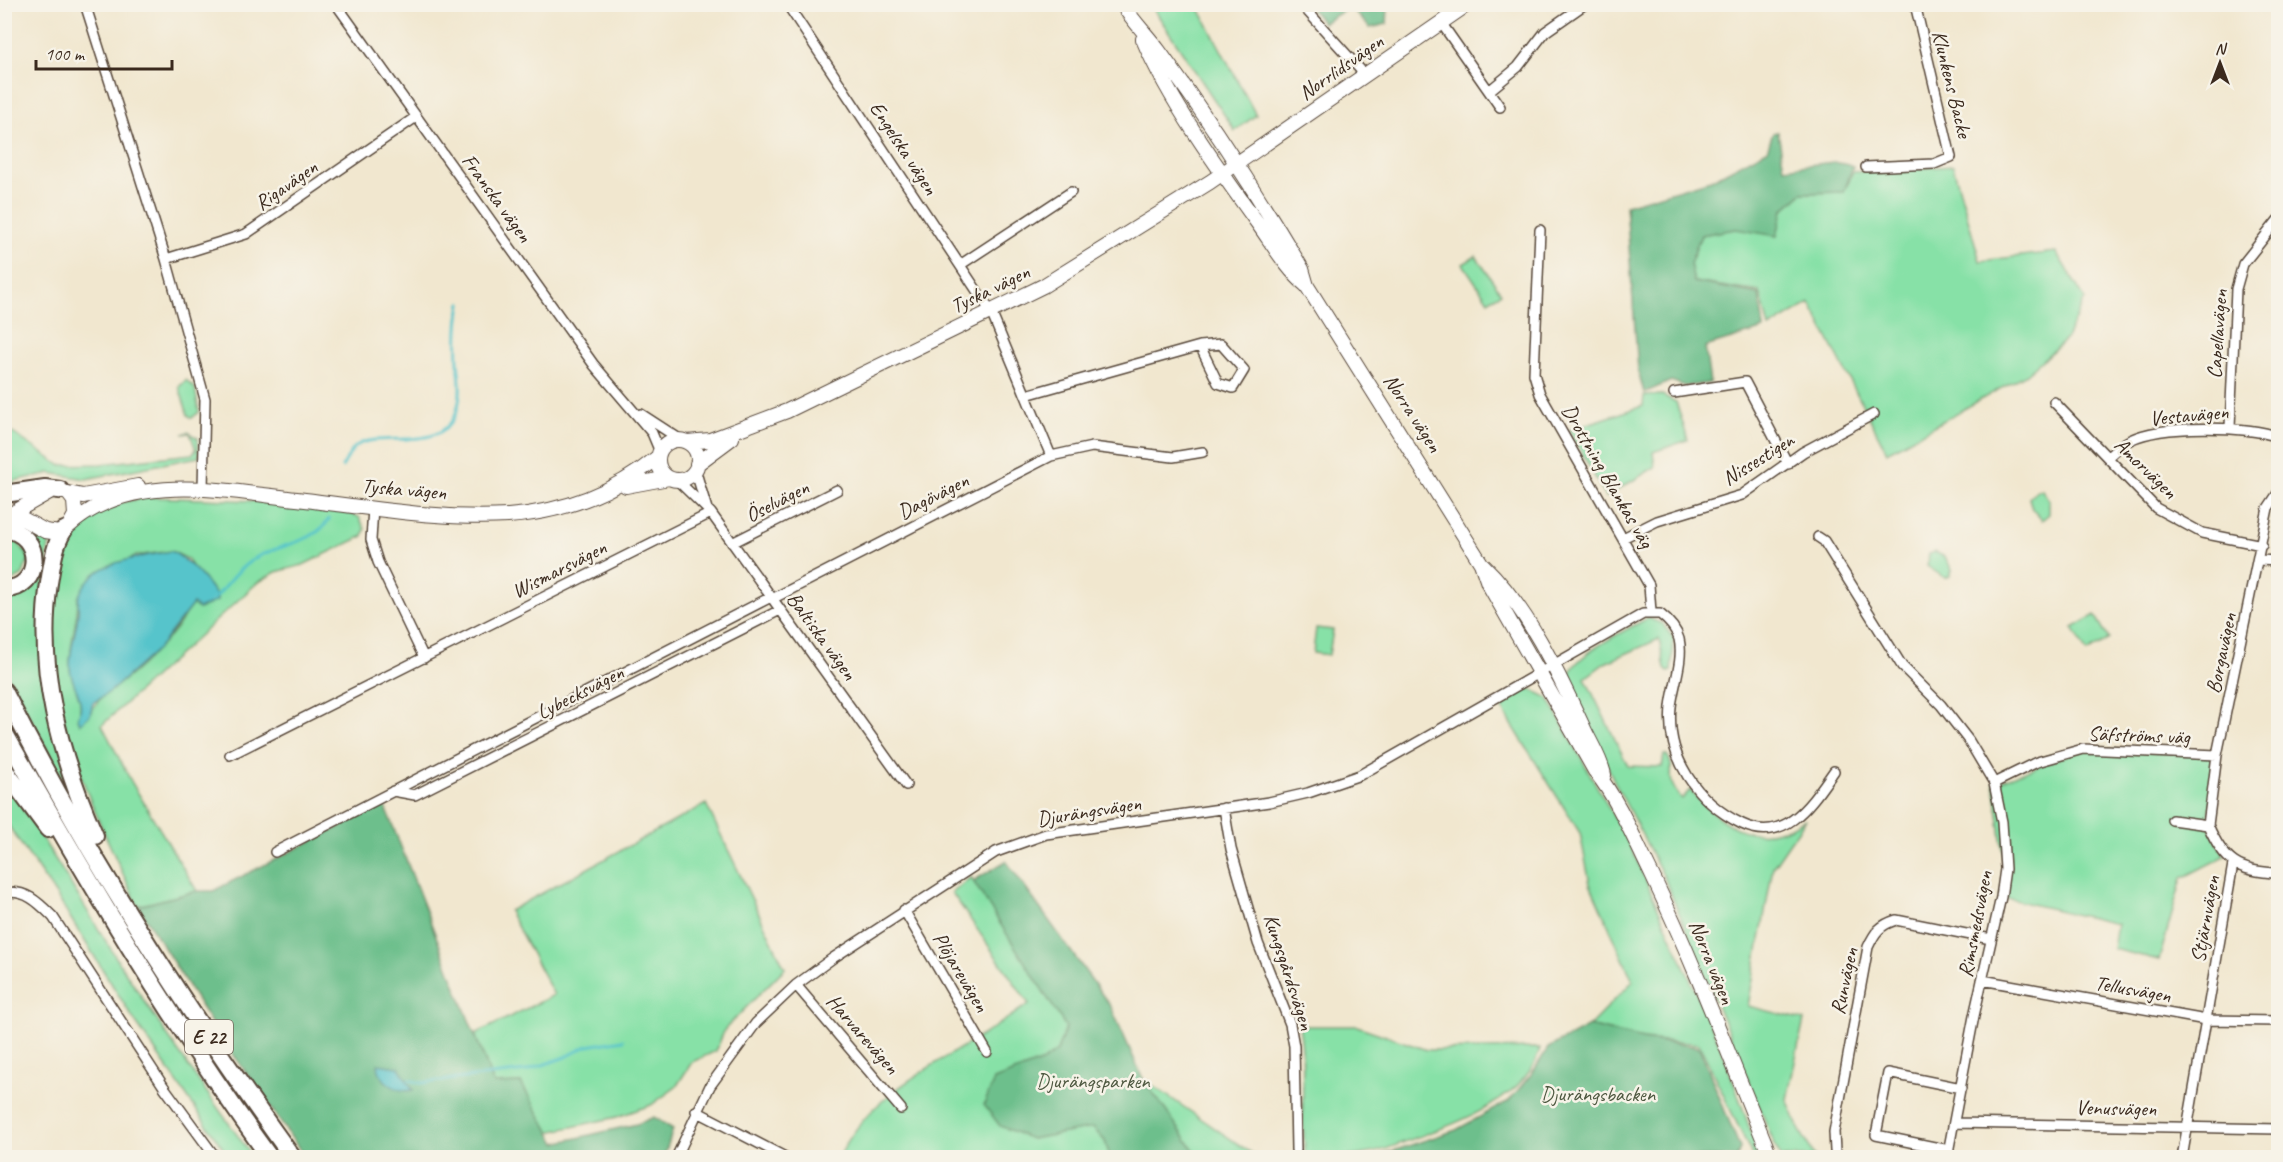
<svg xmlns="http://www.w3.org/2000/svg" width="2283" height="1162" font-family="Caveat,sans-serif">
<rect width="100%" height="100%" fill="#f7f3e8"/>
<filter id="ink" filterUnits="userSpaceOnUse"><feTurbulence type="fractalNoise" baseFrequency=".0167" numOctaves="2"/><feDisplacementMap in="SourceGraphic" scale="12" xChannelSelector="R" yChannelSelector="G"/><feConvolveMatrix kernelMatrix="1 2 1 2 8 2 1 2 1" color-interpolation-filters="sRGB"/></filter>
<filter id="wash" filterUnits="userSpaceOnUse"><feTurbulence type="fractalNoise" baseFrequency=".008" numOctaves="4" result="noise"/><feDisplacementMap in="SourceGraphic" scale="24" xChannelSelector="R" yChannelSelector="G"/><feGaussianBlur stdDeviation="1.35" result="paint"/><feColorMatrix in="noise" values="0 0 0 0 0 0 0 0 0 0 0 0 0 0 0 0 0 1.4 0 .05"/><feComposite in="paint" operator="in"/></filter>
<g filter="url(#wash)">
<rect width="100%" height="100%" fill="#f1e7cf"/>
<path fill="#87e1a7" stroke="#618662" stroke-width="1.5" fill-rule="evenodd" d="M1151,5H1197L1256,115L1235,131Z
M1953,166L1980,261L2056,252L2085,299L2065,340L2025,375L1887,452L1810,303L1769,328L1760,292L1694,282L1690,264L1701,235L1736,228L1777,236L1783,210L1802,193L1844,192L1853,172Z
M1476,256L1501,293L1488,301L1463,264Z
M186,380L195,388L199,412L192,418L188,415L179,387Z
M1662,395L1676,402L1688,440L1653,452L1655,467L1606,497L1569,430L1643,406L1644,396Z
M4,427L60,465L100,464L192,454L196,450L190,433L183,434L188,432L198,438L199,457L86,479L50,473L14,481L5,490Z
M2037,490H2042L2049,500V514L2042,520L2032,509L2029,498Z
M148,497L255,501L345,512L359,517L365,529L363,536L303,565L276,572L257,583L102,725L132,783L197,891L138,906C91,805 39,705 57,590C62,555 66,530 100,510C112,502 133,501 148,497ZM171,551L188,559L197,575L211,588L216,600L199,609L193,604C186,609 185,616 180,623C167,640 152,656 135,671C120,685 96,696 90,715L78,718C86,699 72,687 70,668C69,644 78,622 78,598L135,556Z
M19,524L50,539L39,613L74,800L5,670L4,598L18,595L34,582Z
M4,535L15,538L29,558L22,576L4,585Z
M1935,552L1945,557L1952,570L1950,576L1945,578L1927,566L1929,554Z
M2095,615L2109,639L2087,653L2073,628Z
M1648,618L1663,624L1674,639L1671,671L1668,672L1665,669L1659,639L1605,663L1585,678L1628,766L1662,767L1664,755H1667C1678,773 1662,777 1682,799L1690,790C1724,829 1758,849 1806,819L1773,867L1748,1006L1804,1020L1787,1099L1798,1127L1815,1157H1780L1664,877L1616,785L1568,679C1570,656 1628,629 1648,618Z
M1316,628L1333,630L1329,655L1313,653Z
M1528,688L1548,698L1631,848L1722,1050L1760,1157H1753L1699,1044L1643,1039L1589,1026L1633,981L1590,884L1580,833L1501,707Z
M2083,749L2217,755L2208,825L2225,856L2182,878L2159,960L2113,949L2117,924L2001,897L2005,869L1994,783Z
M4,781C47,842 84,907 124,970C165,1034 209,1096 253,1157H229L134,1020L58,898L5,821Z
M706,804L785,968L725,1029L716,1051L692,1062L676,1087L651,1105L617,1117L549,1132L521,1083L494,1084L475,1034L554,995L509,911Z
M971,877L1066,1027L1057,1051L1043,1061L994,1080L1031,1139L1093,1128L1105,1141L1110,1157L839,1158C866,1098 926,1070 979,1037C996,1027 1012,1015 1029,1004L952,893Z
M1299,1026H1357L1427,1050L1540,1048C1528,1100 1454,1124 1410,1140C1397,1144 1384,1151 1370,1153C1350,1158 1327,1158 1306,1157C1299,1114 1307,1069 1299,1026Z
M1143,1079L1257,1157H1199Z"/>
<path fill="#6dbf8c" stroke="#547455" stroke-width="1.5" d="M1308,5H1388L1387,24L1370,28L1350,7L1323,23Z
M1778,132L1784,168L1834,162L1853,166L1844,192L1802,193L1783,210L1777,236L1736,229L1701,235L1690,264L1694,282L1759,294L1764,329L1705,347L1710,383L1685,386L1671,381L1644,393L1638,370L1626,205L1711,180L1767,150L1773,133Z
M382,805L385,806L494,1084L521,1083L556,1143L637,1124L654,1117L673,1129L664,1157H305L210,1021L138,906L197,891H213Z
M1006,861L1111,1007L1143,1079L1199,1157H1110L1105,1141L1093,1128L1031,1139L1000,1126L984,1105L994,1080L1043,1061L1057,1051L1066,1027L973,881Z
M1589,1026L1643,1039L1699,1047L1740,1148L1737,1157H1375L1456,1130L1509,1101L1533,1072L1548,1048Z"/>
<path fill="#57c4cb" stroke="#497774" stroke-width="1.5" d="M171,551C189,560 205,579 217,596V601L198,609L193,604L157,650L111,691L93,703L90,715L80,724L78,718C86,699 72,688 70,669C69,649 76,633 78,614C79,608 77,602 79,596C92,559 140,558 171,551Z
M378,1064L399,1067L413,1090C397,1094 378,1080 378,1064Z"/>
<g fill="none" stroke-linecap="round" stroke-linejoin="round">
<path stroke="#57c4cb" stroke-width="3" d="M342,467C346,461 350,452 355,447C376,428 443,457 457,410C462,394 460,379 458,363C457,343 457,324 461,303
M217,596C228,583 239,568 254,559C277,544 315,544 329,519
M409,1080L421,1083L526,1071L568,1056L587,1046L623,1040"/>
</g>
</g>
<g filter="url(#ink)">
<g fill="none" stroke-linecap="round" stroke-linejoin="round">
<g stroke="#564639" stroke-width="12">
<path id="street" d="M85,4L166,259L205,399L203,489
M336,4L594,365L652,433L660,452
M787,4L991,312L1051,456
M1301,4L1366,76
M1442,24L1500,107
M1489,91L1518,67L1545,32L1585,4
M1866,167L1934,164L1951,157L1915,4
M1540,230L1534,374L1540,394L1649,585L1651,612
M166,259L246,234L416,117
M960,265L1071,192
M1674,393L1745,382L1788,464
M1026,395L1200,346L1218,383L1233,388L1244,370L1221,344L1200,346
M2054,402L2156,508L2202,533L2262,545
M641,414L681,440
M2230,427L2236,289L2243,264L2278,220
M2108,457C2115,451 2122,444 2130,440C2160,425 2247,425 2278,437
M695,469L707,509
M676,479L711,513L906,785
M373,508L371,540L378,562L424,658
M1818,537L1824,541L1902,666L1941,705L1969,741L1994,783L2002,822L2005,869L2001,897L1974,1016L1947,1158
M1623,538L1657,521L1742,495L1803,452L1874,414
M732,543L837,490
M2259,560L2278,561
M772,599L1051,456L1092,447L1173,457L1203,452
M230,755L711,513
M1994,783L2037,762L2083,749L2217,755
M393,791L415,795L780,610
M1224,808L1231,849L1258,943L1290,1024L1294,1046L1296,1150
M2172,820L2208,825C2224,862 2238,872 2278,873
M2208,825L2217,755L2268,508L2278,493
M275,852L771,597
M4,893C26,889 39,903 53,917L164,1087L216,1158
M904,910L987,1052
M1982,980L2206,1020L2278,1021
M796,985L901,1109
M696,1111L787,1158
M1954,1123L2278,1129
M1949,1150L1876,1135L1888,1073L1961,1088
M676,1158L710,1086L756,1023L796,985L833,958L996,852L1046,834L1269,802L1308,793L1360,775L1643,614H1660C1669,621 1676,628 1679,639C1684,660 1673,686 1671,707C1666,758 1697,802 1742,824C1786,845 1812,802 1834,771
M1840,1158L1835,1151L1834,1132L1868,947C1875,932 1880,925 1896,920L1991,939
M2182,1158L2233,864"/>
</g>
<g stroke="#564639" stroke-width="16">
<path id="secondary" d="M1122,4C1133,21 1147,35 1159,51C1210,121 1258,195 1302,269L1307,286L1481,563L1488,583L1595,771C1619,801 1635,841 1652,875C1696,967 1732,1063 1771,1158
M1143,39C1168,99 1220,171 1259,225C1274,246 1287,269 1307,286
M658 460a20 20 0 1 1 40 0a20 20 0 1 1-40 0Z
M687,442L710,440L787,411L1043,286L1210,182L1468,4
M697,464L732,438
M626,486L669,478
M4,518L53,490L83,496L138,486
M7,521L23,519L45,531L60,533L69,526L75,515L74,501L68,493
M69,526C132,469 229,492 305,500C371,508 441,520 508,516C564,512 615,492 658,457
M1483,565C1528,608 1558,673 1584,729C1591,744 1601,759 1604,775"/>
</g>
<g stroke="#564639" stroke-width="20">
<path id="highway" d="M4,494L45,488L60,490
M4,529C45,533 42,590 4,589
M64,530C54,545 52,565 49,583C36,671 60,756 95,836
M4,691C84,851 188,1013 293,1158
M4,732C86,878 171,1022 270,1158
M4,769L48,829"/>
</g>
<use href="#street" stroke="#fff" stroke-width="9"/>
<use href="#secondary" stroke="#fff" stroke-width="14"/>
<use href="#highway" stroke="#fff" stroke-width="16"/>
</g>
</g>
<g text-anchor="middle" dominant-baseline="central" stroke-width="5" stroke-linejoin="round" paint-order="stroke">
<rect fill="#f7f3e8" stroke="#73665b" stroke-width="1.5" x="185" y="1020" width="48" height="34" rx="4.5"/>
<g font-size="20" font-weight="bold" fill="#3b2a1e">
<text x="209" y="1037">E 22</text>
</g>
<g font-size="21" fill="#3b2a1e" stroke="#f7f3e8">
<text transform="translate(1341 67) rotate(-35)">Norrlidsvägen</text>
<text transform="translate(1952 84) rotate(76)">Klunkens Backe</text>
<text transform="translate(904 148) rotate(57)">Engelska vägen</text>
<text transform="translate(286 185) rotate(-35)">Rigavägen</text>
<text transform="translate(497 198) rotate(54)">Franska vägen</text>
<text transform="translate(990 289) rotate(-26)">Tyska vägen</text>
<text transform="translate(2217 334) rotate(-86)">Capellavägen</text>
<text transform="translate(1413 413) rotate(57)">Norra vägen</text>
<text transform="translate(2189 415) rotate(-5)">Vestavägen</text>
<text transform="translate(1758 459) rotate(-32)">Nissestigen</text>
<text transform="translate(2146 468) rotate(44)">Amorvägen</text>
<text transform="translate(1608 476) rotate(60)">Drottning Blankas väg</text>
<text transform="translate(404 489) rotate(5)">Tyska vägen</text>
<text transform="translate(933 496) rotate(-27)">Dagövägen</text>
<text transform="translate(777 501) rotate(-27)">Öselvägen</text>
<text transform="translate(559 569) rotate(-27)">Wismarsvägen</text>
<text transform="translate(822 636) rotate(54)">Baltiska vägen</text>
<text transform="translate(2221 653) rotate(-78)">Borgavägen</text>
<text transform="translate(580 692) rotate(-27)">Lybecksvägen</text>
<text transform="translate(2139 735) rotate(2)">Säfströms väg</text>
<text transform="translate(1089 811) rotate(-9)">Djurängsvägen</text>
<text transform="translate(2205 919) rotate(-80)">Stjärnvägen</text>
<text transform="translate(1975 924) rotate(-79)">Rimsmedsvägen</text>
<text transform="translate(1712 962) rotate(68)">Norra vägen</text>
<text transform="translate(961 972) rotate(59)">Plöjarevägen</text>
<text transform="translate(1289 972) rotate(72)">Kungsgårdsvägen</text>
<text transform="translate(1844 981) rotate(-78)">Runvägen</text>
<text transform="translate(2133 989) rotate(10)">Tellusvägen</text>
<text transform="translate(863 1034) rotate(49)">Harvarevägen</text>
<text transform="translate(2116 1108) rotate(1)">Venusvägen</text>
</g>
<g font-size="21" fill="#4e5840" stroke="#f7f3e8">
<text x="1093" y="1081">Djurängsparken</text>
<text x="1598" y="1094">Djurängsbacken</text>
</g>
</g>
<rect width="2283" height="1162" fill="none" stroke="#f7f3e8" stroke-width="24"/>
<g transform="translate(2220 63)" stroke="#f7f3e8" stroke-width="4.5" paint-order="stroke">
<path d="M0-4.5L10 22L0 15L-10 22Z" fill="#3b2a1e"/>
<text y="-9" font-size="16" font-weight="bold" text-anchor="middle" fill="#3b2a1e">N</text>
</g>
<path d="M36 60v9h136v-9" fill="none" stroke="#3b2a1e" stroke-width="3"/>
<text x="45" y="60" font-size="18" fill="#3b2a1e" stroke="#f7f3e8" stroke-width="4.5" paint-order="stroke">100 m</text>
</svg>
